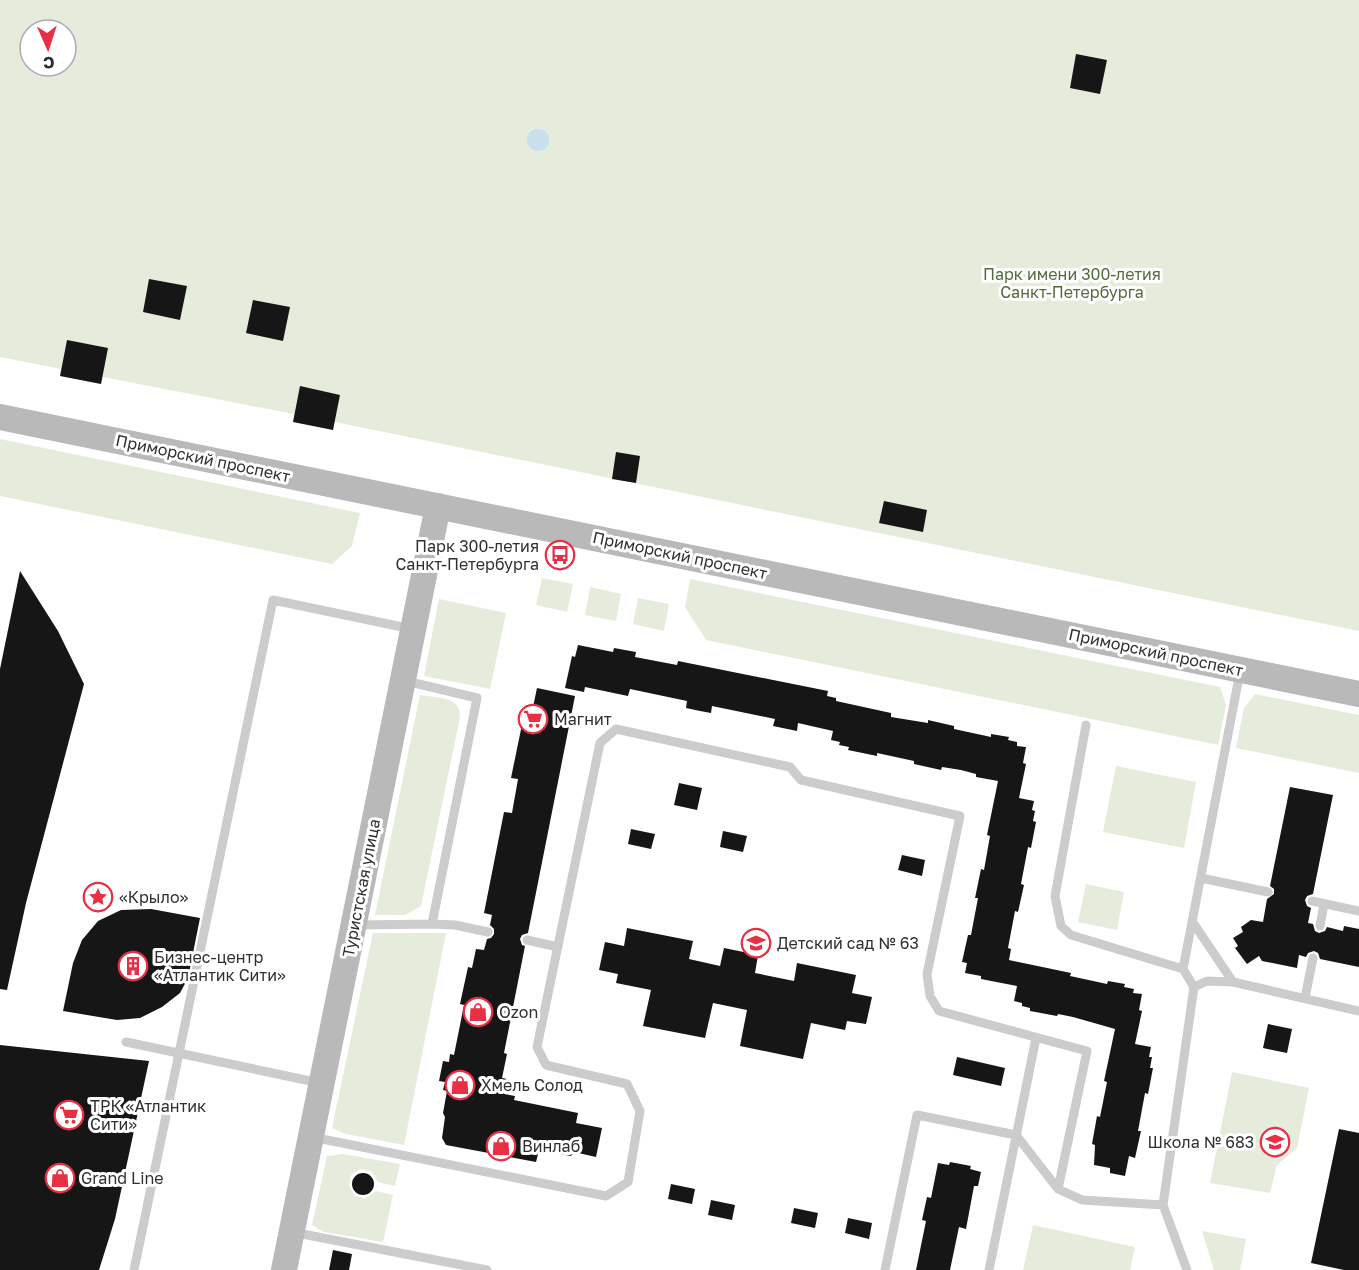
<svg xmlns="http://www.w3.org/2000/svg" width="1359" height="1270" font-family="'Golos Text',sans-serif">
<rect width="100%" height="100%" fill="#fff"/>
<path fill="#e5ecdc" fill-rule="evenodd" d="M0,0H1359V631L335,422L333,430L293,422L294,414L103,377L101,384L60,376L61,369L0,357ZM30,30H66V66H30Z
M0,439L360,513L352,546L332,564L0,496Z
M542,578L573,584L567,612L536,605Z
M690,579L1220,687L1226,705L1218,745L706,640L685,607Z
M590,587L621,594L616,621L585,615Z
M638,598L669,604L664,631L633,624Z
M439,599L506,613L490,689L424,676Z
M1255,694L1359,715V773L1236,748L1244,708Z
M420,695C436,698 461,696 460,717L421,906L405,915H375Z
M1116,766L1196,782L1184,848L1103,832Z
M1086,884L1124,892L1117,930L1078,922Z
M373,933H446L404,1145L346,1134L332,1128Z
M1232,1072L1309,1088L1297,1148L1277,1165L1270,1193L1210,1183Z
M343,1154L400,1164L395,1186L378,1182L371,1171L360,1169L351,1175L349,1186L355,1196L366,1198L376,1191L393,1195L383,1242L324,1232L312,1225L327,1156Z
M1033,1225L1135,1247L1130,1270H1023Z
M1202,1231L1246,1239L1240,1270H1214Z"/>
<path fill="#c9dfec" d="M527 140a11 11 0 1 1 22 0a11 11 0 1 1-22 0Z"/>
<path fill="#161616" d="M1076,54L1107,60L1100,94L1070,88Z
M149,279L187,286L180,320L143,312Z
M253,300L290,307L283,341L246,333Z
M67,340L108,348L101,384L60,376Z
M300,386L340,395L333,430L293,422Z
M616,452L640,456L636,483L612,479Z
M884,501L927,510L923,532L879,523Z
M20,571L58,631L84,684L26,903L7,990L0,989V669Z
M578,645L613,652L614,648L636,652L635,657L677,665L678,661L828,691L827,696L836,698V701L891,713V717L928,723V720L954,726V729L991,737V734L1009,737L1008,740L1017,742V746L1026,747L1023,763L1026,764L1019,798L1034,801L1032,810L1035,811L1033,821L1036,822L1031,848L1028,847L1021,884L1024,885L1018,912L1015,911L1008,948L1011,949L1009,960L1071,973L1070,976L1107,984L1108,981L1125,984L1124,987L1134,989L1133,993L1142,994L1139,1010L1142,1011L1135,1044L1151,1047L1149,1057H1152L1150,1068H1153L1148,1094L1145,1093L1138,1131H1141L1135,1158L1129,1156L1125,1176L1110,1173V1168L1094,1165L1095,1145L1092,1144L1097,1116L1100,1117L1107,1082L1104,1081L1115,1029L1073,1017L1058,1014L1057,1016L1030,1011V1008L1022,1006V1003L1014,1001L1017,986L981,979V976L965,973L967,963L962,962L968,935H971L978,898H975L981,869L984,870L990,836L987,835L998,781L976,777V774L961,770L942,767L941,770L914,764V761L877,753V756L848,750L849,747L839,745L840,742L831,740L833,731L798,723L797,731L773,726L775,719L712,706L711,713L700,711L686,708L687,701L630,689L628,696L585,687L584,692L565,688L572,656L575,657Z
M537,688L575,696L528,933L522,935L520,939L522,945L525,946L504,1053L507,1054L502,1078L507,1079L504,1094L515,1096L514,1100L578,1113L576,1123L602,1128L596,1157L574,1152L571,1156L539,1150L536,1162L446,1145L442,1138L445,1117L443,1113L447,1091L443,1090L445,1082L439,1081L443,1061L449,1062L450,1054L454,1055L464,1005L460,1004L468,967L472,968L476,949L484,950L487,939L491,938L494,934V929L490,925L492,915L484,913L504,812L512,813L518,779L511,778L526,705L533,707Z
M679,783L702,788L697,810L674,805Z
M1290,787L1333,795L1313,894L1307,896L1305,900L1307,906L1311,908L1308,923L1313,924L1315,931L1319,933L1325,931L1327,927L1343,931L1344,926L1359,929V967L1320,959L1318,953L1314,951L1308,953L1306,957L1299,955L1297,968L1262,961L1259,956L1247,964L1235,948L1238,946L1233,938L1243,932L1241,927L1251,920L1263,922L1267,899L1274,894V889L1270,886Z
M631,829L655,834L651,849L628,844Z
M723,831L747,836L743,852L720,847Z
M902,855L925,860L922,876L898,870Z
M151,909L200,918L188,978L180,993L162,1007L140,1018L117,1020L63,1011L73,963L82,940L98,921L121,910Z
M627,928L693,941L689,959L720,966L724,948L758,955L755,973L794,981L797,963L856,975L852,993L872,997L866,1024L847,1021L845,1030L811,1023L803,1059L740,1046L747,1010L713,1003L705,1038L643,1026L651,990L616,983L618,974L599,970L605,942L624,946Z
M1268,1024L1292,1029L1287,1053L1263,1048Z
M0,1045L149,1061L115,1219L99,1270H0Z
M957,1057L1005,1068L1001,1086L953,1075Z
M1339,1129L1359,1133V1270H1344L1311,1263Z
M950,1162L971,1166L970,1169L981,1172L978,1186H974L966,1229L959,1227L950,1270H916L926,1221L922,1220L927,1197L931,1198L938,1163L949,1165Z
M352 1184a11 11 0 1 1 22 0a11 11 0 1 1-22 0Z
M671,1184L695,1189L692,1204L668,1199Z
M711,1200L735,1205L732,1220L708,1215Z
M794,1208L818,1213L815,1228L791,1223Z
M848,1218L872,1223L869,1239L845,1233Z
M333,1250L352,1254L349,1270H329Z"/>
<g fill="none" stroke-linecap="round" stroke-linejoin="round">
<path stroke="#ccc" stroke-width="9" d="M1086,725L1055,896L1061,926L1071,935L1183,969
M1201,878L1268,892
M1312,901L1359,911
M1192,921L1233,982L1359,1011
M432,924L455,925L488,932
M357,925L432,924L477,698L406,681
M1320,926L1324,904
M527,940L558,947
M1194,987L1207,981L1233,982
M1305,998L1313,958
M126,1042L320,1083
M312,1137L606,1196L628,1182L640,1111L627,1084L546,1065L537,1047L600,743L616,729L790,767L801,780L960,816L927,974L930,996L939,1011L1087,1051L1058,1189L1082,1200L1163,1205
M292,1232L487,1270
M134,1270L273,600L412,629
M885,1270L917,1115L1016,1135L1058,1189
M989,1270L1036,1038
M1187,1270L1163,1205L1194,987L1183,969L1240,672"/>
<path stroke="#b9b9b9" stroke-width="26" d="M0,417L1359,694
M284,1270L438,506"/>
</g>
<defs>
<g id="bus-ring" transform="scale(1.5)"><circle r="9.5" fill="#fff" stroke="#e73043" stroke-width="1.5"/><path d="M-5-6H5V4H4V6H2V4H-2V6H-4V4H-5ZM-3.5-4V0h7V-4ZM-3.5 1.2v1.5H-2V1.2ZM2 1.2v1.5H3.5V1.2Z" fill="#e73043"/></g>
<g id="supermarket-ring" transform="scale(1.5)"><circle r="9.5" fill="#fff" stroke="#e73043" stroke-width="1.5"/><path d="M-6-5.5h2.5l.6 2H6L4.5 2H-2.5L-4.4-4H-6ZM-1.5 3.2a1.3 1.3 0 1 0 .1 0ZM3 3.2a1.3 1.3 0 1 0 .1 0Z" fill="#e73043"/></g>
<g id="sight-ring" transform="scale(1.5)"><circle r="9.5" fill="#fff" stroke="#e73043" stroke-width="1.5"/><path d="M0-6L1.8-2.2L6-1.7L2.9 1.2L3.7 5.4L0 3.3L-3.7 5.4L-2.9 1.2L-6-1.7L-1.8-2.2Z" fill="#e73043"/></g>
<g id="school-ring" transform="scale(1.5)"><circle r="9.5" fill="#fff" stroke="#e73043" stroke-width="1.5"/><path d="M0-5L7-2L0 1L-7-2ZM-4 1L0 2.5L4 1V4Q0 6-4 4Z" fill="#e73043"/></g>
<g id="building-ring" transform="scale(1.5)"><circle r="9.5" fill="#fff" stroke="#e73043" stroke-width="1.5"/><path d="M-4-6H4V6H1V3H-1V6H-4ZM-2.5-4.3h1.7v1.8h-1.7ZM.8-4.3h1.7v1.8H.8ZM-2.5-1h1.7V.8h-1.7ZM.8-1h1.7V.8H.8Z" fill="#e73043"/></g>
<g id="shop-ring" transform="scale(1.5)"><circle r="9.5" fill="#fff" stroke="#e73043" stroke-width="1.5"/><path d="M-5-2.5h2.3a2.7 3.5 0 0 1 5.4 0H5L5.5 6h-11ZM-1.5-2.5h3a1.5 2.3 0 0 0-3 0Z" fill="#e73043"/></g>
</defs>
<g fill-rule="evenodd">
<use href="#bus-ring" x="560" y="555"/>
<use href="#supermarket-ring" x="533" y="719"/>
<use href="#sight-ring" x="98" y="897"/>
<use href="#school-ring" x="756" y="943"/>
<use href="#building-ring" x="133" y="966"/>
<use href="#shop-ring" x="478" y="1012"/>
<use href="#shop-ring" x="460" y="1085"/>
<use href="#supermarket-ring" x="69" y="1115"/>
<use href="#school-ring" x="1275" y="1142"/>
<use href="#shop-ring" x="501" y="1146"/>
<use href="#shop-ring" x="60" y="1178"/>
</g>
<g text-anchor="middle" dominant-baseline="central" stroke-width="6" stroke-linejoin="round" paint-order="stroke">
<g font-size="16" fill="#536b3c" stroke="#fff">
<text x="1072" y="274">Парк имени 300-летия<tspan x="1072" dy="18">Санкт-Петербурга</tspan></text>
</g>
<g font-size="16" fill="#2f2f2f" stroke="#fff">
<text transform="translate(203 458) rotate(12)">Приморский проспект</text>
<text transform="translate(680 555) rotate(12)">Приморский проспект</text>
<text transform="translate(1156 652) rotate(12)">Приморский проспект</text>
<text transform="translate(361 888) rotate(-79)">Туристская улица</text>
</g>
<g font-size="16" fill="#2f2f2f" stroke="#fff" text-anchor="start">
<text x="539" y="546" text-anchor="end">Парк 300-летия<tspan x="539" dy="18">Санкт-Петербурга</tspan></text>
<text x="554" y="719">Магнит</text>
<text x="119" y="897">«Крыло»</text>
<text x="777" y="943">Детский сад № 63</text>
<text x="154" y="957">Бизнес-центр<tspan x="154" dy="18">«Атлантик Сити»</tspan></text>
<text x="499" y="1012">Ozon</text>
<text x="481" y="1085">Хмель Солод</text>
<text x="90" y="1106">ТРК «Атлантик<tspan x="90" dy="18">Сити»</tspan></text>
<text x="1254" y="1142" text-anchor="end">Школа № 683</text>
<text x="522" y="1146">Винлаб</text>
<text x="81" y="1178">Grand Line</text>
</g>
</g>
<g transform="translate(48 48) rotate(177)"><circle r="28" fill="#ffffff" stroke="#acacac" stroke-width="1.5"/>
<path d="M0-4.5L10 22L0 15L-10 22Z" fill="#e73043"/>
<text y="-9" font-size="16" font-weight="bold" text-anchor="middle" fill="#2f2f2f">С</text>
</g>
</svg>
